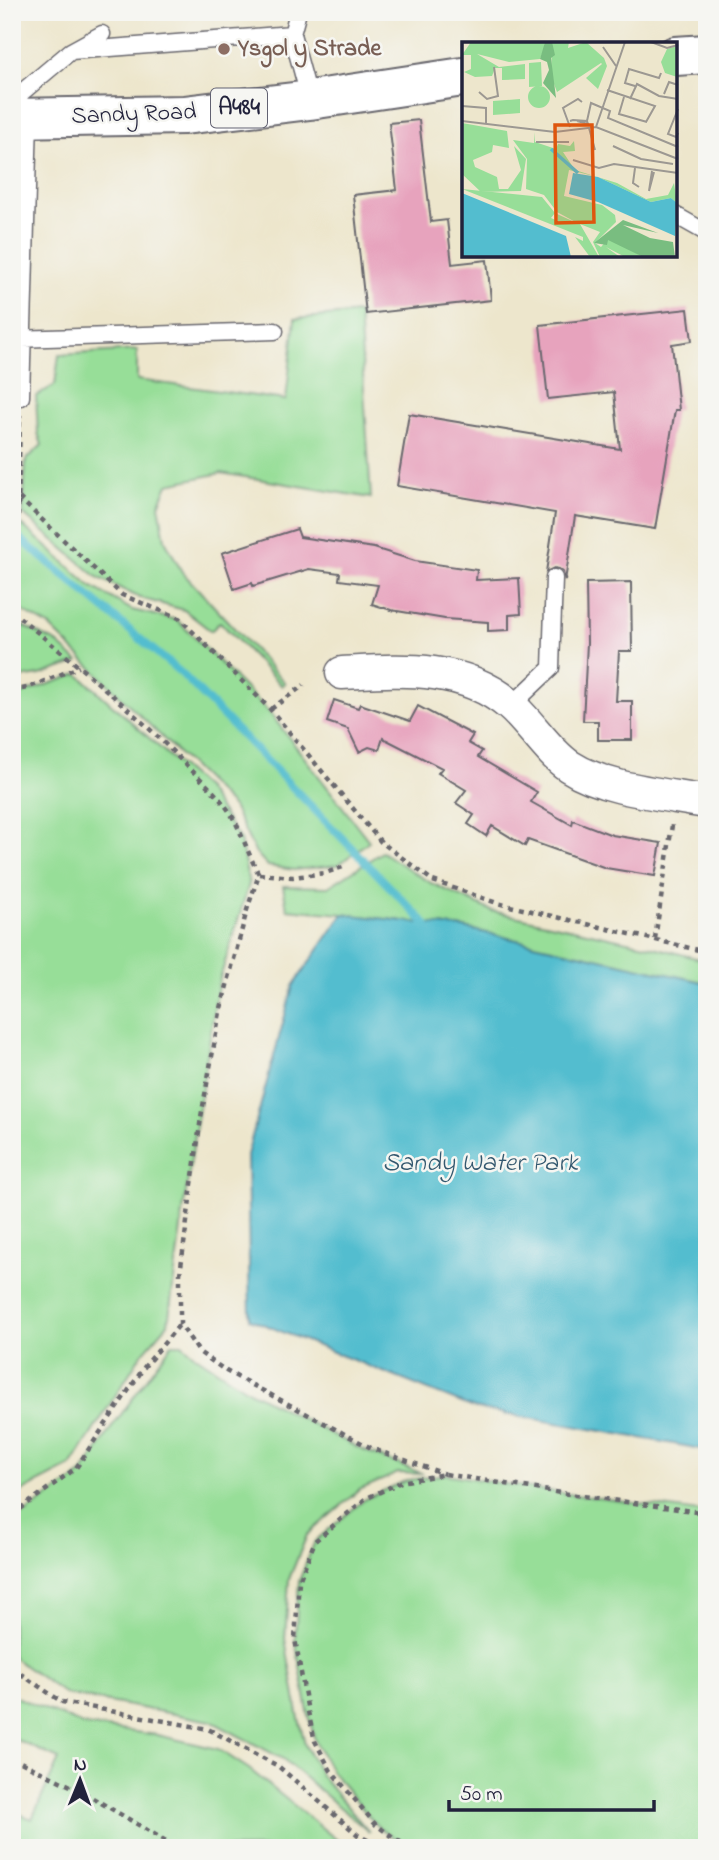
<svg xmlns="http://www.w3.org/2000/svg" width="719" height="1860" font-family="'Indie Flower',sans-serif">
<rect width="100%" height="100%" fill="#f6f6f2"/>
<filter id="ink" filterUnits="userSpaceOnUse"><feTurbulence type="fractalNoise" baseFrequency=".0143" numOctaves="2"/><feDisplacementMap in="SourceGraphic" scale="14" xChannelSelector="R" yChannelSelector="G"/><feConvolveMatrix kernelMatrix="1 2 1 2 8 2 1 2 1" color-interpolation-filters="sRGB"/></filter>
<filter id="wash" filterUnits="userSpaceOnUse"><feTurbulence type="fractalNoise" baseFrequency=".00686" numOctaves="4" result="noise"/><feDisplacementMap in="SourceGraphic" scale="28" xChannelSelector="R" yChannelSelector="G"/><feGaussianBlur stdDeviation="1.57" result="paint"/><feColorMatrix in="noise" values="0 0 0 0 0 0 0 0 0 0 0 0 0 0 0 0 0 1.4 0 .05"/><feComposite in="paint" operator="in"/></filter>
<g filter="url(#wash)">
<rect width="100%" height="100%" fill="#ede6cc"/>
<path fill="#97de98" stroke="#5c806a" stroke-width="2" d="M359,313L371,498L221,473L168,484L159,505L165,540L182,572L285,683L282,686L220,622L211,631L184,610L140,598L97,577L23,514L26,460L42,445L38,433L36,396L55,385L59,355L137,350V380L286,400L295,319Z
M21,524L91,586L132,610L177,620L269,712L369,841L338,865L294,870L268,866L255,852L233,807L49,626L12,605V556Z
M12,621L55,641L78,662L40,675L12,679Z
M78,674L206,789L240,840L249,884L218,985L184,1205L168,1324L141,1355L71,1466L28,1488L12,1499V697Z
M382,852L431,883L492,911L654,947L707,961V983L464,928L343,914L287,909L283,886L328,887Z
M172,1344H182L196,1356L249,1391L360,1449L423,1474L398,1473L359,1490L307,1535L289,1579L285,1639L298,1714L305,1745L322,1777L369,1832L283,1759L211,1721L65,1694L12,1657V1522L82,1474L112,1427Z
M445,1474L561,1493L707,1513V1848H409L376,1825L331,1771L315,1741L308,1712L295,1639L299,1581L315,1541L365,1499L405,1481Z
M12,1697H16L83,1725L157,1735L218,1749L249,1769L347,1848H12V1811L32,1819L59,1759L12,1738Z"/>
<path fill="#53bdcf" stroke="#3a7085" stroke-width="2" d="M343,914L464,928L707,983V1450L474,1408L250,1319L247,1155L293,986Z"/>
<g fill="none" stroke-linecap="round" stroke-linejoin="round">
<path stroke="#53bdcf" stroke-width="8" d="M12,532L181,673L426,924"/>
</g>
<g id="blocks">
<path fill="#e7a3bd" d="M419,120L431,222L447,220L452,264L487,260L491,300L366,314L353,195L397,190L389,123Z
M688,309L692,341L672,344L679,410H675L655,529L575,516L565,581L563,572L559,569L554,568L546,572L555,513L397,486L409,414L620,449L614,392L548,399L540,325Z
M297,529L300,537L374,548L415,561L477,570L476,580L519,578L521,614L509,615V630L488,631V622L445,619L391,610L372,604L378,585L339,580L340,573L309,569L253,586L252,583L234,589L222,553Z
M631,582L632,651H619L616,701H632V740H598V721H583L587,643L586,583Z
M334,700L358,708L360,704L410,721L418,706L473,735L468,743L482,751L478,757L537,792L531,802L572,825L573,820L612,835L661,843L655,876L606,868L528,840L525,846L492,826L486,836L468,824L474,815L456,803L466,790L438,773L442,768L383,738L379,750L369,747L359,752L348,729L327,722Z"/>
</g>
</g>
<g filter="url(#ink)">
<use href="#blocks" fill-opacity="0" stroke="#69676e" stroke-width="2"/>
<g fill="none" stroke-linecap="round" stroke-linejoin="round">
<g stroke="#69676e" stroke-width="19">
<path id="lane" d="M292,34L298,12
M71,51L292,34L310,100
M12,116L21,93L71,51L102,34
M675,215L707,233
M15,339L275,331
M21,397L29,119
M511,706L551,668L554,578"/>
</g>
<g stroke="#69676e" stroke-width="35">
<path id="street" d="M342,673C400,670 462,664 510,705C530,722 547,751 569,766C606,790 663,794 707,802"/>
</g>
<g stroke="#69676e" stroke-width="42">
<path id="primary" d="M675,56L707,54
M12,118L184,115L310,100L463,77"/>
</g>
<path stroke="#69676e" stroke-width="4.5" stroke-dasharray="5 5" stroke-linecap="butt" d="M19,498L122,595L179,618L270,709L381,842L433,881L497,903L707,952
M12,536L18,519L20,415
M12,611C69,659 129,706 181,760C197,776 216,792 229,811C242,831 247,853 259,874L247,910L220,1012L201,1117L180,1274V1324L199,1352L226,1371L373,1449L445,1474
M12,691L27,688L79,667
M271,709L304,685
M259,874L293,877L325,873L343,867
M655,939L672,825
M12,1515L76,1468L145,1366L180,1324
M12,1668L62,1702L208,1729L278,1766L358,1835L383,1848
M12,1758L79,1790L178,1848
M409,1848L376,1825L331,1771L315,1741L308,1712L295,1639L299,1581L315,1541L365,1499L401,1482L445,1474L561,1493L707,1513"/>
<use href="#lane" stroke="#fff" stroke-width="16"/>
<use href="#street" stroke="#fff" stroke-width="32"/>
<use href="#primary" stroke="#fff" stroke-width="38"/>
</g>
</g>
<circle fill="#8d6e63" stroke="#f6f6f2" stroke-width="2.5" cx="224" cy="49" r="7"/>
<g text-anchor="middle" dominant-baseline="central" stroke-width="5" stroke-linejoin="round" paint-order="stroke">
<rect fill="#f6f6f2" stroke="#626272" stroke-width="2" x="211" y="88.5" width="56" height="39" rx="5"/>
<g font-size="23" font-weight="bold" fill="#22223b">
<text x="239" y="108">A484</text>
</g>
<g font-size="24" font-weight="bold" fill="#785e54" stroke="#f6f6f2" text-anchor="start">
<text x="238" y="49">Ysgol y Strade</text>
</g>
<g font-size="24" fill="#22223b" stroke="#f6f6f2">
<text transform="translate(134 115) rotate(-2)">Sandy Road</text>
</g>
<g font-size="26" font-style="italic" fill="#33586f" stroke="#f6f6f2">
<text x="480" y="1164">Sandy Water Park</text>
</g>
</g>
<g transform="translate(462 42)">
<rect width="215" height="215" fill="#ede6cc"/>
<path d="M9,0H83L82,7L78,17L47,20L15,12L37,25L63,22V37L40,38V26H33L30,34L13,35L2,30L9,27V13H0ZM90,0H107L106,6L124,0L142,16L145,24L136,47L124,36L140,22L139,21L95,50L89,34ZM215,4V35L203,31L199,20L205,7ZM79,20L80,44L67,45V21ZM66 55a11 11 0 1 1 22 0a11 11 0 1 1-22 0ZM58,57V71L31,73V59ZM0,81L45,89L47,106L31,103L30,110L11,118L13,125L35,135L37,147H46L59,128L52,104L64,117L59,149L19,150L0,132ZM73,90V100L94,107L96,102L108,104L112,99L113,109L101,110L113,128L155,141L184,157L206,153L212,141L215,161L209,156L189,160L136,135L107,128L102,154L140,163L153,173L154,180L133,201L139,205L146,197L153,199L181,215H163L144,205L158,215H138L131,200L138,190L118,182L137,215H128L113,195L121,199V195L0,147L80,155L93,171L89,176L96,179L95,172L117,182L95,170L82,153L64,147L65,117L51,98L72,101Z" fill="#97de98"/>
<path d="M83,0H90L93,13L89,16L94,56L81,41L87,28L85,20L78,17ZM161,178L196,191L161,183L188,196L211,200L213,215H181L146,198L145,203L132,201Z" fill="#79bd80"/>
<path d="M111,131L136,135L189,160L209,156L215,161L213,194L136,160L107,152ZM0,151L104,194L109,215H0Z" fill="#53bdcf"/>
<path fill="none" stroke="#53bdcf" stroke-width="3.5" d="M89,107L116,131"/>
<path fill="none" stroke="#9c9892" stroke-width="2" d="M189,0L205,6L216,3M141,5L154,24M173,44L163,41L167,27L197,36L199,31M145,48L193,64L184,80M17,50L25,57L36,54L32,25M202,52L207,40L216,43M162,55L157,72L185,80M168,57L175,42L197,54L216,57M0,64L24,66V83M216,67L206,92L214,95L216,91M0,79L93,90L134,85L216,117M108,79L111,78L125,79L126,82L115,79M125,79L129,61L148,69L146,76L216,105M108,85L101,66L116,57L120,60M134,85L163,0M127,86L133,108M74,100H107M151,104L179,117L211,122M111,118L137,126L152,122L216,131M173,126L171,141L177,145M190,129L187,149L192,130"/>
<path fill="#de560e" fill-opacity="0.15" stroke="#de560e" stroke-width="3.5" d="M93,83H130L132,180L94,181Z"/>
<rect width="215" height="215" fill="none" stroke="#22223b" stroke-width="3.5"/>
</g>
<rect width="719" height="1860" fill="none" stroke="#f6f6f2" stroke-width="42"/>
<g transform="translate(80 1780) rotate(1)" stroke="#f6f6f2" stroke-width="5" paint-order="stroke">
<path d="M0-5L12 26L0 18L-12 26Z" fill="#22223b"/>
<text y="-10" font-size="19" font-weight="bold" text-anchor="middle" fill="#22223b">N</text>
</g>
<path d="M449 1800v10h205v-10" fill="none" stroke="#22223b" stroke-width="3.5"/>
<text x="460" y="1800" font-size="21" fill="#22223b" stroke="#f6f6f2" stroke-width="5" paint-order="stroke">50 m</text>
</svg>
